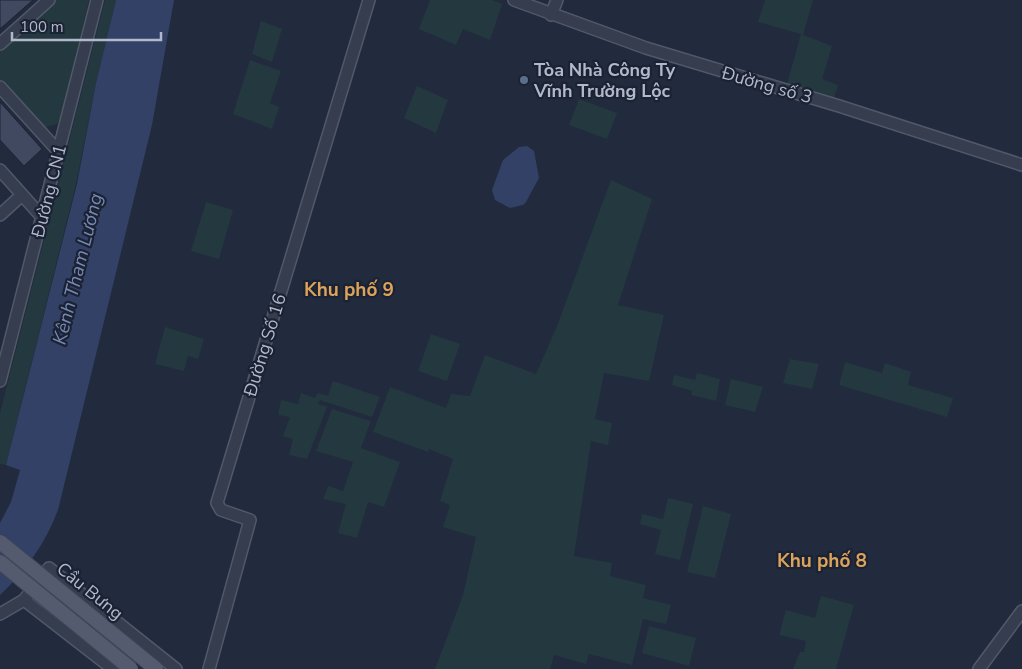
<svg xmlns="http://www.w3.org/2000/svg" width="1022" height="669" font-family="'Nunito Sans',sans-serif">
<rect width="100%" height="100%" fill="#222a3e"/>
<path fill="#24383f" d="M57,0H89L61,117L57,124L46,127L39,123L0,80V51Z
M105,0H116L96,83L76,184L6,465L0,464V413Z
M430,0H492L502,4L490,40L463,29L456,45L419,29Z
M765,0H813L803,35L832,46L822,79L838,85L834,98L787,84L801,34L758,22Z
M261,21L282,29L272,62L252,54Z
M250,60L281,71L270,103L279,107L272,129L233,114Z
M417,86L448,100L436,133L404,118Z
M579,99L617,113L607,139L569,125Z
M611,180L652,199L618,305L664,315L649,381L604,373L595,419L612,423L608,445L591,441L574,556L612,563L610,576L646,585L643,598L671,605L666,624L643,619L632,665L589,654L586,664L554,655L550,669H435L463,595L476,537L443,527L450,505L440,501L453,459L429,449L428,452L373,432L390,387L446,408L451,394L470,396L485,355L536,374L557,326Z
M206,202L233,210L219,259L191,251Z
M165,327L204,339L198,359L188,356L184,371L155,364Z
M431,334L460,344L447,381L418,371Z
M790,359L819,364L812,389L783,383Z
M845,362L882,373L885,363L911,372L908,385L953,398L947,417L839,385Z
M697,373L720,379L716,401L691,395L692,391L672,385L674,375L695,380Z
M731,379L763,387L755,412L725,405Z
M333,381L380,397L372,417L320,400L318,404L327,407L307,459L289,455L293,439L283,436L290,417L278,415L281,400L298,404L301,393L315,398L318,393L328,396Z
M332,409L371,421L361,448L400,462L384,507L368,502L357,538L338,533L346,504L323,499L328,486L343,491L353,462L316,451Z
M668,498L693,504L680,560L655,554L661,530L640,524L642,514L663,519Z
M703,506L731,514L715,578L687,572Z
M821,596L854,605L836,669H793L800,652H804L806,641L779,635L786,610L815,618Z
M649,626L696,638L689,666L642,653Z"/>
<path fill="#324165" d="M116,0H174L152,125L58,510C46,542 26,571 0,595V523L11,502L20,470L6,465L77,184L96,83Z
M519,147L527,146L534,151L539,178L526,202L523,205L510,208L495,200L492,190L503,160Z"/>
<path fill="#404960" stroke="#1d2435" d="M0,0H33L0,29Z
M0,102L42,149L24,166L0,140Z"/>
<g fill="none" stroke-linecap="round" stroke-linejoin="round">
<g stroke="#515869" stroke-width="14">
<path id="minor" d="M514,0L646,48L839,106L1022,165
M551,15L557,0
M0,44L49,0
M0,87L59,152
M0,170L42,217
M0,215L22,195
M0,381L97,0
M24,600L113,669
M0,614L24,600L49,568L176,669
M209,669L250,520L221,510L217,503L369,0
M979,669L1022,611"/>
</g>
<use href="#minor" stroke="#363d4e" stroke-width="11"/>
<g stroke="#3f4657" stroke-width="16" stroke-linecap="butt">
<path id="major-bridge" d="M0,542L156,669
M0,562L131,669"/>
</g>
<use href="#major-bridge" stroke="#545b6e" stroke-width="14"/>
</g>
<circle fill="#5c6f8a" stroke="#1b2233" stroke-width="2" cx="524" cy="80" r="5"/>
<g text-anchor="middle" dominant-baseline="central" stroke-width="4.5" stroke-linejoin="round" paint-order="stroke">
<g font-size="18" font-weight="bold" fill="#b1b8c9" stroke="#1b2233" text-anchor="start">
<text x="534" y="70">Tòa Nhà Công Ty<tspan x="534" dy="21">Vĩnh Trường Lộc</tspan></text>
</g>
<g font-size="18" fill="#b1b8c9" stroke="#1b2233">
<text transform="translate(767 85) rotate(16)">Đường số 3</text>
<text transform="translate(49 191) rotate(-76)">Đường CN1</text>
<text transform="translate(265 345) rotate(-73)">Đường Số 16</text>
<text transform="translate(90 591) rotate(39)">Cầu Bưng</text>
</g>
<g font-size="19" font-style="italic" fill="#7789b3" stroke="#1b2233">
<text transform="translate(78 269) rotate(-76)">Kênh Tham Lương</text>
</g>
<g font-size="19" font-weight="bold" fill="#dca35a" stroke="#1b2233">
<text x="349" y="290">Khu phố 9</text>
<text x="822" y="561">Khu phố 8</text>
</g>
</g>
<path d="M12 32v8h149v-8" fill="none" stroke="#b1b8c9" stroke-width="2.5"/>
<text x="20" y="32" font-size="15" fill="#b1b8c9" stroke="#1b2233" stroke-width="4" paint-order="stroke">100 m</text>
</svg>
